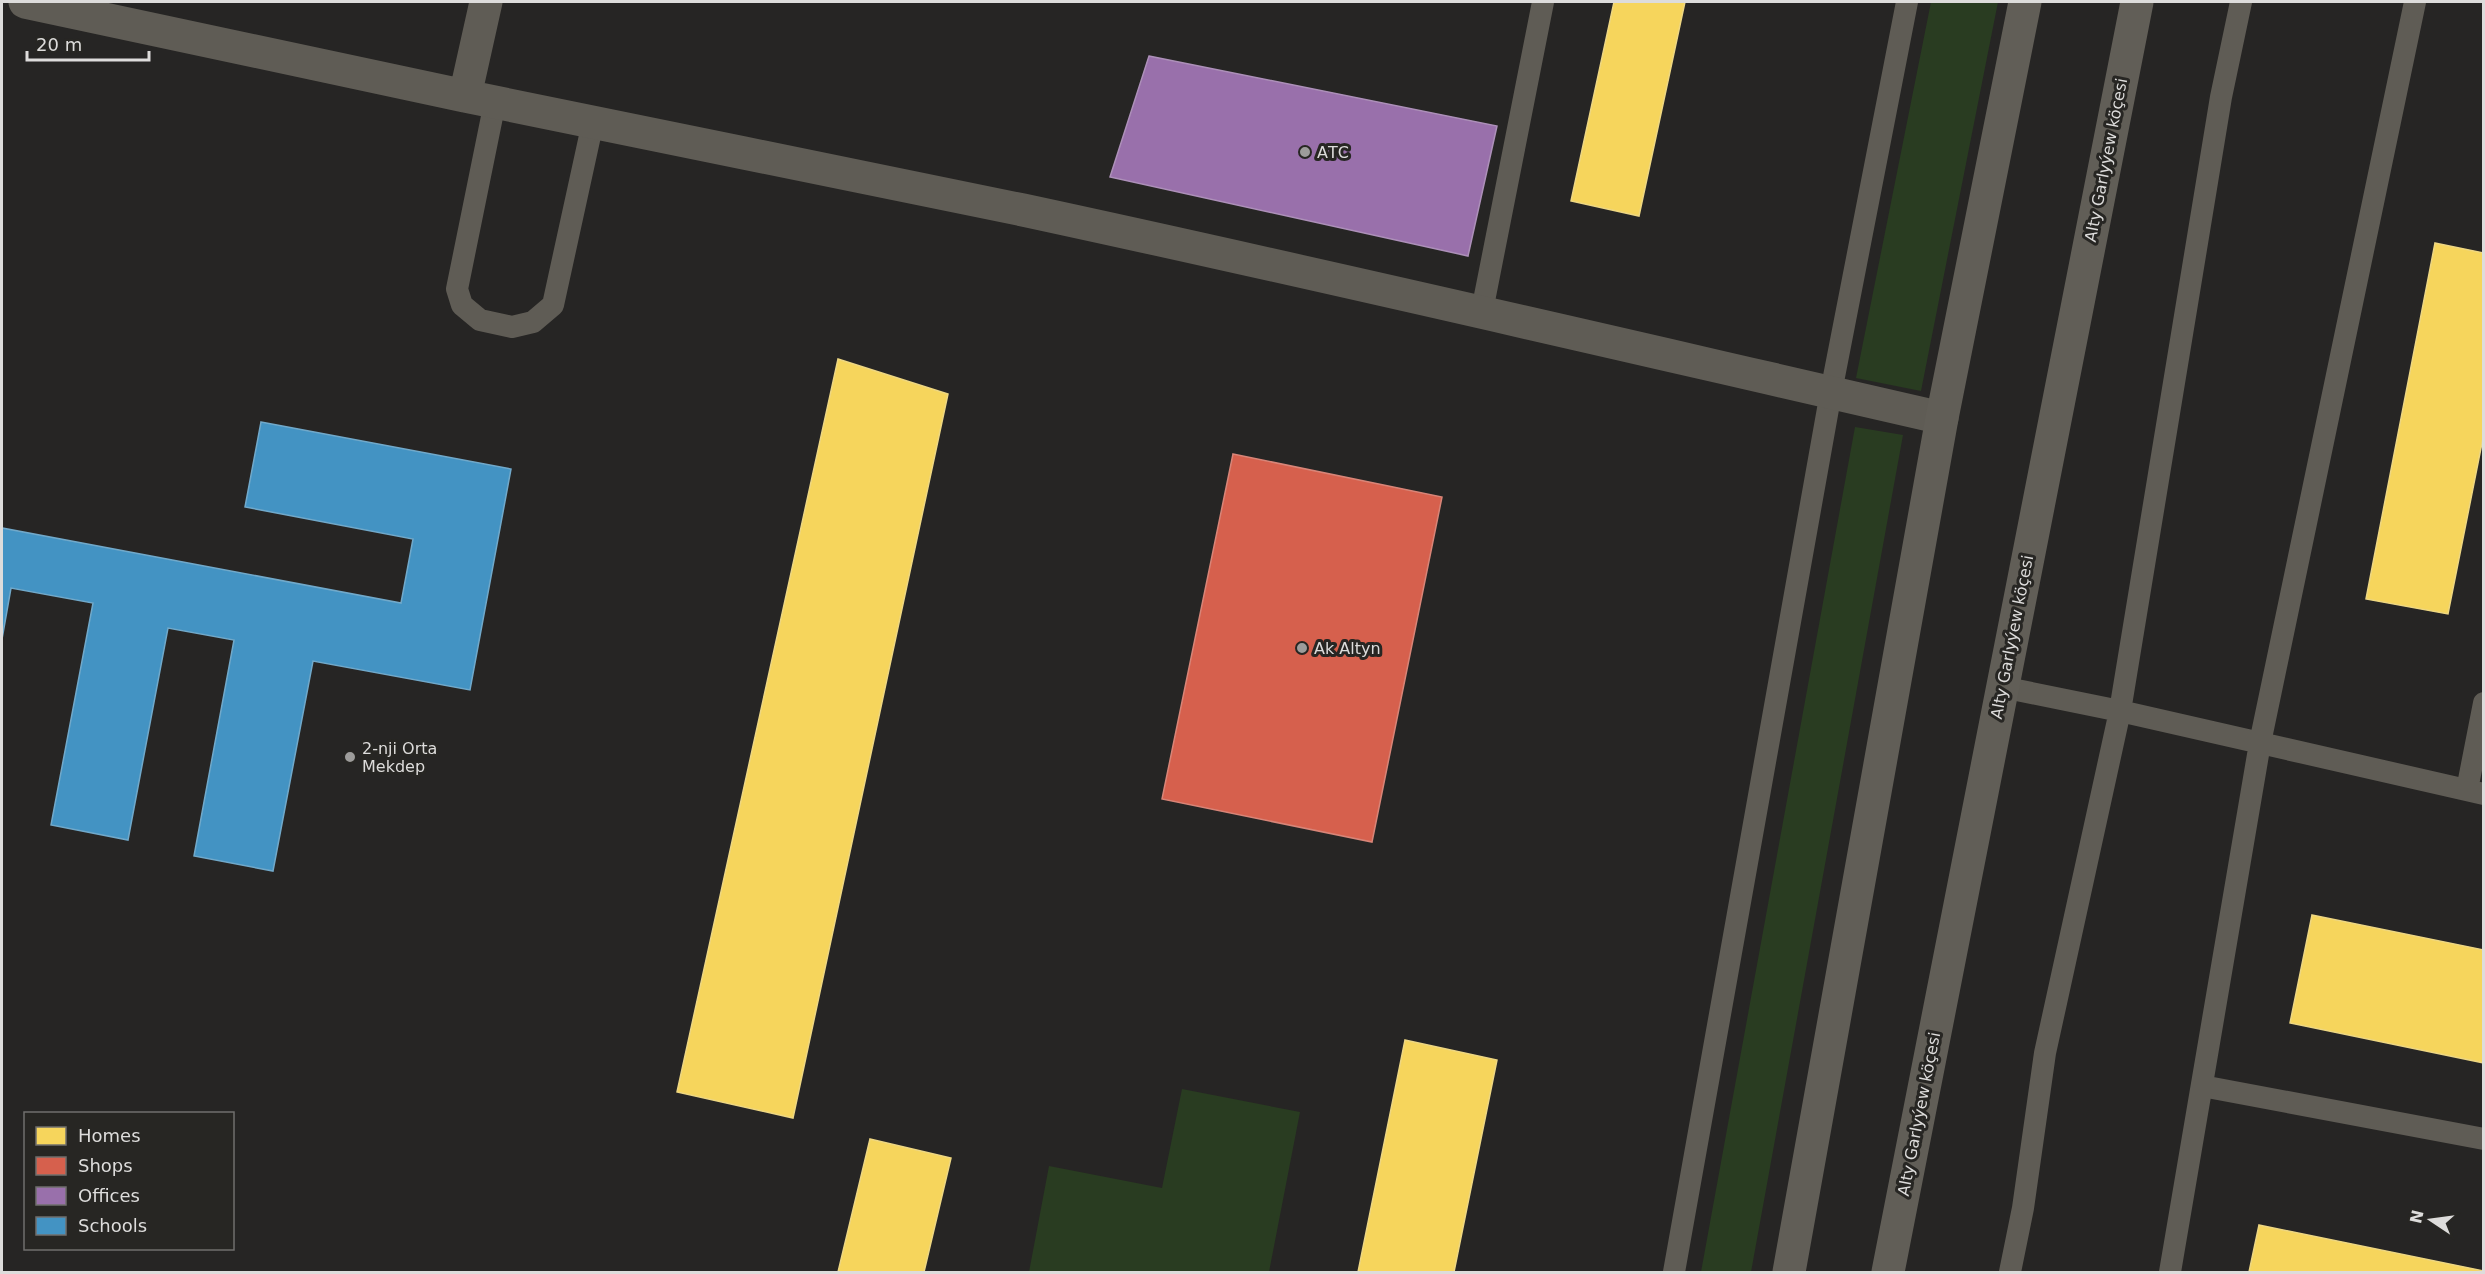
<svg xmlns="http://www.w3.org/2000/svg" width="2485" height="1274" font-family="'DejaVu Sans',sans-serif">
<rect width="100%" height="100%" fill="#262524"/>
<path fill="#293c21" d="M1931,2H1998L1921,391L1856,378Z
M1855,427L1903,435L1751,1272H1701Z
M1182,1089L1300,1112L1269,1272H1029L1049,1166L1162,1188Z"/>
<path fill="#f6d55c" stroke="#eed782" stroke-width="1.5" d="M1614,2H1685L1639,216L1571,201Z
M2435,243L2484,253V433L2448,614L2366,599Z
M838,359L948,394L793,1118L677,1092Z
M2312,915L2484,950V1063L2290,1023Z
M1405,1040L1497,1060L1454,1272H1358Z
M870,1139L951,1158L924,1272H838Z
M2259,1225L2484,1271V1272H2249Z"/>
<path fill="#d6604d" stroke="#d88578" stroke-width="1.5" d="M1233,454L1442,497L1372,842L1162,799Z"/>
<path fill="#9970ab" stroke="#ad90b9" stroke-width="1.5" d="M1149,56L1497,126L1468,256L1110,177Z"/>
<path fill="#4393c3" stroke="#71a9ca" stroke-width="1.5" d="M261,422L511,469L470,690L313,661L273,871L194,856L234,640L168,628L128,840L51,825L93,603L11,588L2,639V528L401,603L413,539L245,507Z"/>
<g fill="none" stroke-linecap="round" stroke-linejoin="round">
<path stroke="#5f5c55" stroke-width="22" d="M495,102L457,289L462,305L480,320L512,327L533,322L553,305L593,122
M1482,311L1543,2
M2002,687L2120,711L2484,794
M2467,790L2484,703
M2202,1086L2484,1139
M1674,1272L1831,392L1907,2
M2010,1272L2023,1208L2045,1053L2120,711L2221,97L2241,2
M2170,1272L2260,743L2415,2"/>
<path stroke="#5f5c55" stroke-width="33" d="M25,2L465,96L486,2
M465,96C651,135 837,171 1023,210C1330,276 1636,348 1942,418"/>
<path stroke="#615e57" stroke-width="33" d="M1789,1272L1942,418L2025,2
M1888,1272L2137,2"/>
</g>
<g fill="#9d9c9b" stroke="#272623" stroke-width="2">
<circle cx="1305" cy="152" r="6"/>
<circle cx="1302" cy="648" r="6"/>
<circle cx="350" cy="757" r="6"/>
</g>
<g text-anchor="middle" dominant-baseline="central" stroke-width="6" stroke-linejoin="round" paint-order="stroke">
<g font-size="16" fill="#dddcdb" stroke="#272623" text-anchor="start">
<text x="1317" y="152">АТС</text>
<text x="1314" y="648">Ak Altyn</text>
<text x="362" y="748">2-nji Orta<tspan x="362" dy="18">Mekdep</tspan></text>
</g>
<g font-size="16" fill="#dddcdb" stroke="#272623">
<text transform="translate(2106 160) rotate(-79)">Alty Garlyýew köçesi</text>
<text transform="translate(2012 637) rotate(-79)">Alty Garlyýew köçesi</text>
<text transform="translate(1919 1114) rotate(-79)">Alty Garlyýew köçesi</text>
</g>
</g>
<rect width="2485" height="1274" fill="none" stroke="#dddcdb" stroke-width="6"/>
<rect x="24" y="1112" width="210" height="138" fill="#272623" stroke="#706f6d" stroke-width="1.5"/>
<rect x="36" y="1127" width="30" height="18" fill="#f6d55c" stroke="#706f6d" stroke-width="1.5"/>
<text x="78" y="1142" font-size="18" fill="#dddcdb">Homes</text>
<rect x="36" y="1157" width="30" height="18" fill="#d6604d" stroke="#706f6d" stroke-width="1.5"/>
<text x="78" y="1172" font-size="18" fill="#dddcdb">Shops</text>
<rect x="36" y="1187" width="30" height="18" fill="#9970ab" stroke="#706f6d" stroke-width="1.5"/>
<text x="78" y="1202" font-size="18" fill="#dddcdb">Offices</text>
<rect x="36" y="1217" width="30" height="18" fill="#4393c3" stroke="#706f6d" stroke-width="1.5"/>
<text x="78" y="1232" font-size="18" fill="#dddcdb">Schools</text>
<g transform="translate(2431 1220) rotate(283)" stroke="#272623" stroke-width="4.5" paint-order="stroke">
<path d="M0-4.5L10 22L0 15L-10 22Z" fill="#dddcdb"/>
<text y="-9" font-size="16" font-weight="bold" text-anchor="middle" fill="#dddcdb">N</text>
</g>
<path d="M27 51v9h122v-9" fill="none" stroke="#dddcdb" stroke-width="3"/>
<text x="36" y="51" font-size="18" fill="#dddcdb" stroke="#272623" stroke-width="4.5" paint-order="stroke">20 m</text>
</svg>
